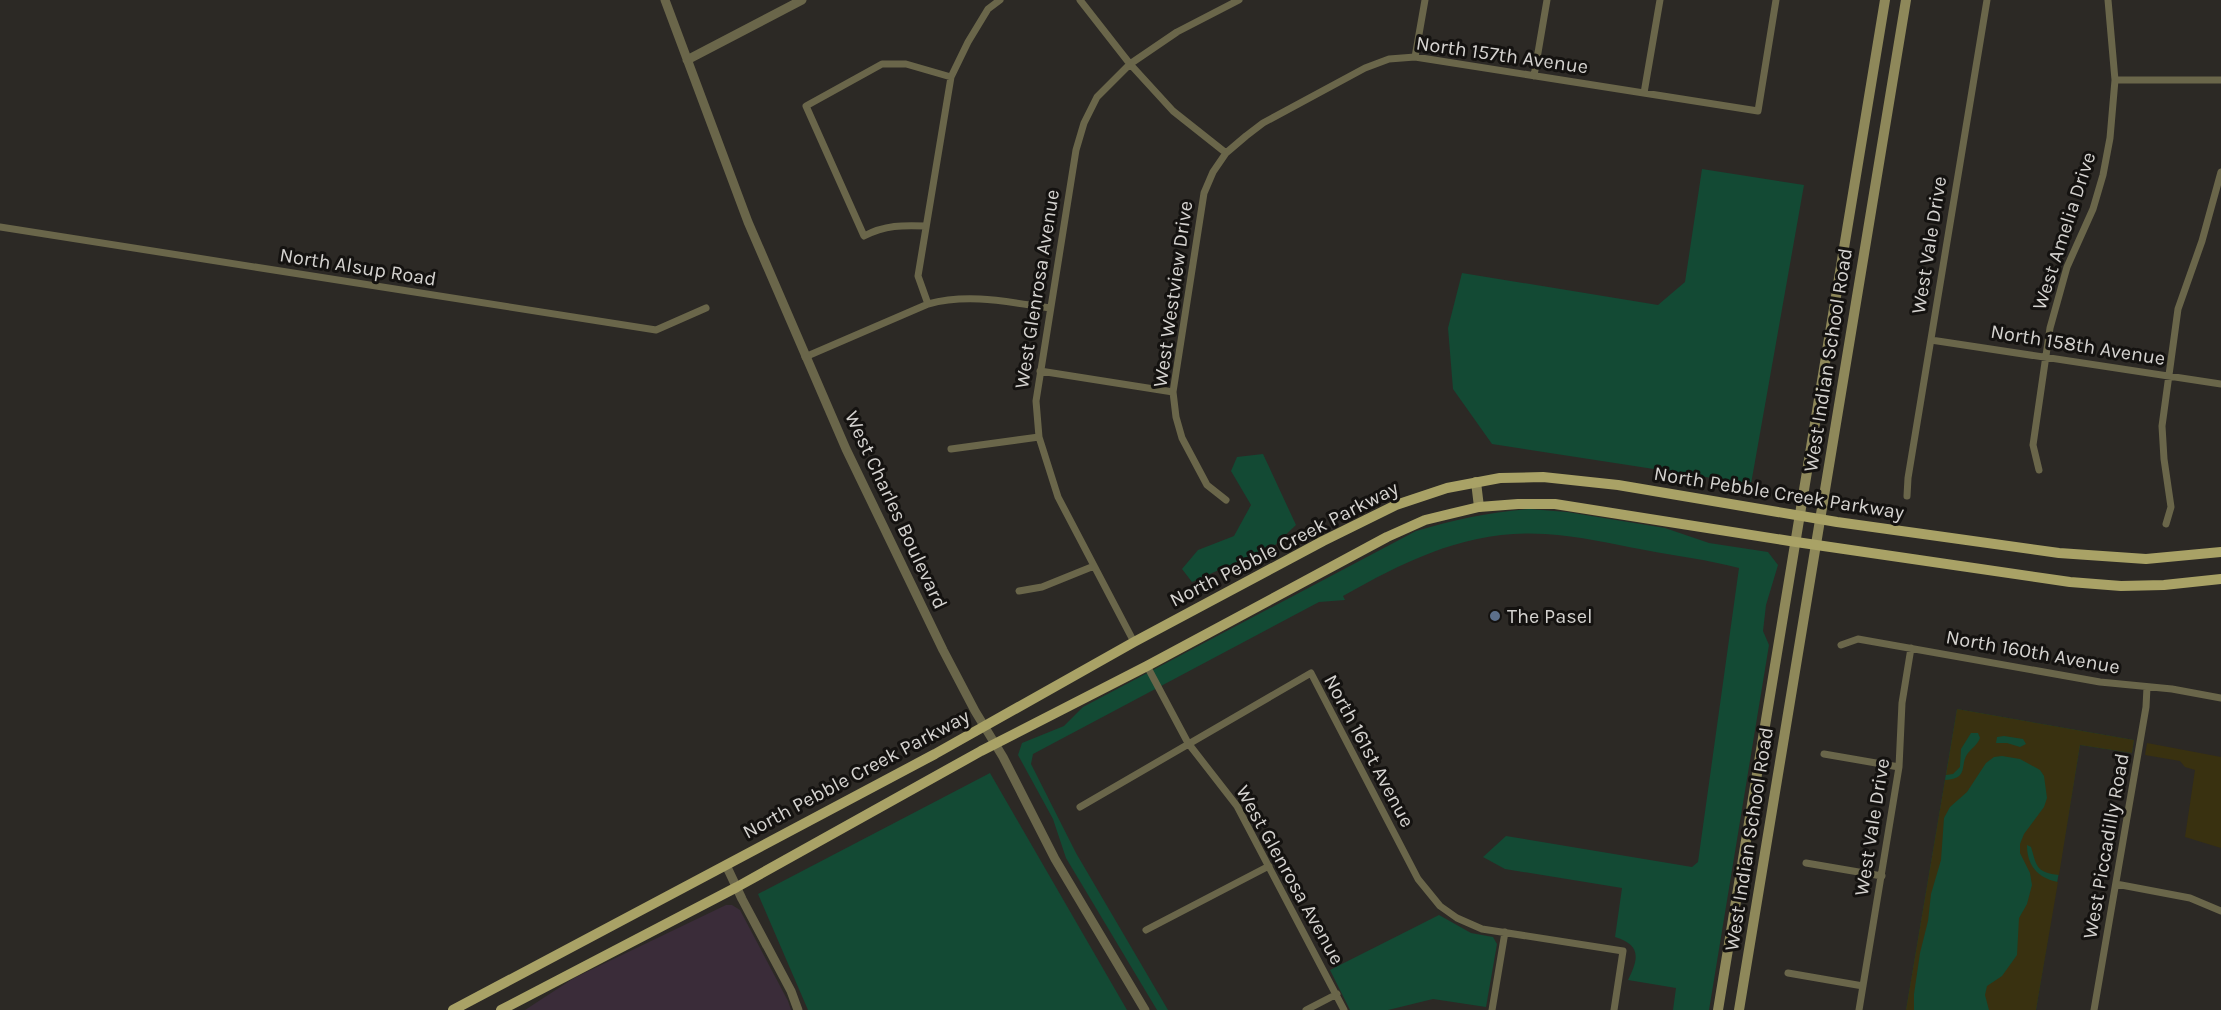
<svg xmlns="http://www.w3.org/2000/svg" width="2221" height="1010" font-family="Karla,sans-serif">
<rect width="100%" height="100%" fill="#2c2925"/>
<path fill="#3a2c39" d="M726,905H732L740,910L788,1001L791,1010H525L574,978Z"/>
<path fill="#134a34" d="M1702,169L1804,185L1751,484L1492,444L1453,389L1448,328L1462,273L1658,305L1685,282Z
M1263,454L1296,525L1275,545L1192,582L1182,569L1198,550L1234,536L1251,505L1231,471L1237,457Z
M1529,509L1567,512L1665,528L1709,543L1768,552L1778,565L1766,605L1763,631L1769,645L1709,1010H1673L1676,988L1628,980C1639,958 1641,945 1615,937L1622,888L1505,869L1483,857L1506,836L1692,867L1698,862L1739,568C1709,560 1676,556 1645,550C1612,544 1579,536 1545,534C1469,529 1407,560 1343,596L1345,600L1319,602L1033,754L1031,764L1076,853L1168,1010H1157L1066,858L1053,819L1018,755L1022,743L1064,726L1083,707L1416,531C1453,520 1490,512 1529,509Z
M1957,709L2134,740L2132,753L2080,745L2036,1010H1906Z
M990,773L1127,1010H808L758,894Z
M1439,915L1471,933L1493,937L1497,944L1486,1007L1433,999L1388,1010H1350L1330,970Z"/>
<path fill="#393110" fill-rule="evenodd" d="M1957,709L2134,740L2132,753L2080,745L2059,875C2036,872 2037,867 2031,847L2027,845C2027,866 2038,878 2058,882L2036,1010H1989L1985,995L1987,986L2002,976L2017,955L2019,918L2027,904L2032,885L2030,873L2020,853V844L2024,834L2044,807L2047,798L2044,776L2040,770L2020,759L2002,756L1994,757L1986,763L1967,792L1950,807L1944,818L1941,860L1931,894L1928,921L1920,953L1914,994V1010H1906L1945,780C1970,779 1959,764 1968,753C1973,747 1977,745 1980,738L1978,733H1971L1961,749L1960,767L1953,774L1946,775ZM2004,736L2023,739L2026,744L2020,747L2007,743H1996L1997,737Z
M2147,743L2221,757V848L2185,837L2195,770L2185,767L2180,761L2145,755Z"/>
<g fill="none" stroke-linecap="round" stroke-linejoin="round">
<path stroke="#6a664a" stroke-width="7" d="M1080,0L1130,64L1173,111L1226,153
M1415,57L1425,0
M1534,76L1547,0
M2115,80H2221
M1644,93L1660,0
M926,226C903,225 885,225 864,236L806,106L882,64H906L951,77
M0,227L656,330L706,308
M928,304L918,276L951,77L968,42L988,9L1000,0
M1931,340L2221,384
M805,357L928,304C969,293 1008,302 1050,308
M1040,371L1173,392
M951,449L1039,437
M2039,470L2033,445L2050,328L2067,267L2093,209L2103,175L2110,138L2115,80L2108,0
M1907,496L1908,478L1987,0
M1226,500L1207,485L1182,438L1176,417L1173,392L1204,193L1213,172L1226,153L1246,136L1263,123L1365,68L1389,59L1415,57L1758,111L1776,0
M2166,524L2171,507L2164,459L2162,426L2178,309L2202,241L2221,172
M1019,591L1042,587L1094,566
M1134,642L1058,497L1039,437L1036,401L1076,150L1084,123L1097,97L1130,64L1177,32L1239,0
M1841,645L1858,639L2100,682L2172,689L2221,698
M1147,666L1188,743L1237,806L1344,1010
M1824,754L1899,767
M1080,807L1311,673L1418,879L1440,906L1457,918L1482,929L1623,951L1614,1010
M1806,863L1882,876
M2116,884L2190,898L2221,911
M1146,930L1269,866
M1788,973L1863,986
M1306,1010L1337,994
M1492,1010L1505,932
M1859,1010L1899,767L1902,703L1911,648
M2094,1010L2146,707L2147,687"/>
<path stroke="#6a664a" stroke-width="9" d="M665,0L748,222L846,449L943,650L975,711L1003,757L1055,859L1145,1010
M687,60L802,0
M726,865L742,899L791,991L798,1010"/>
<path stroke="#8e885a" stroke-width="10" d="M1476,482L1479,507
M1718,1010L1885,0
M1739,1010L1906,0"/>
<path stroke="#a9a266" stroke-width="10" d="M453,1010L935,754L1134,642L1323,541L1396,505L1447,488L1500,478L1543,477L1618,485L1837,522L2059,553L2146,559L2221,552
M501,1010L737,887L981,751L1147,666L1387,537L1425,520L1479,507L1518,504H1555L1796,542L2070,582L2121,586L2164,585L2221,579"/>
</g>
<circle fill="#5c6f8a" stroke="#141210" stroke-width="2" cx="1495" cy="616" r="6"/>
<g text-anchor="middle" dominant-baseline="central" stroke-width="6" stroke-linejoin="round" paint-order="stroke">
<g font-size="20" fill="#d5d3d0" stroke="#141210">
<text transform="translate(1502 55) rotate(8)">North 157th Avenue</text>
<text transform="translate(2064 231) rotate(-72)">West Amelia Drive</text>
<text transform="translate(1929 245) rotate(-81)">West Vale Drive</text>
<text transform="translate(358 267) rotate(9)">North Alsup Road</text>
<text transform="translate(1037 289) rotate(-81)">West Glenrosa Avenue</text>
<text transform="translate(1173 294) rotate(-82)">West Westview Drive</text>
<text transform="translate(2078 345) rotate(9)">North 158th Avenue</text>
<text transform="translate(1828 360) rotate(-81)">West Indian School Road</text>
<text transform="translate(1779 493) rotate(9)">North Pebble Creek Parkway</text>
<text transform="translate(896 510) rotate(65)">West Charles Boulevard</text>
<text transform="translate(1284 544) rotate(-27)">North Pebble Creek Parkway</text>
<text transform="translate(2033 652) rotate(10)">North 160th Avenue</text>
<text transform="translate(1369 751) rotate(62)">North 161st Avenue</text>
<text transform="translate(856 774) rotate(-28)">North Pebble Creek Parkway</text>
<text transform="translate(1872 827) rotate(-81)">West Vale Drive</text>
<text transform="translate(1749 839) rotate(-81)">West Indian School Road</text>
<text transform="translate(2106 846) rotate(-80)">West Piccadilly Road</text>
<text transform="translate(1290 875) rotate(61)">West Glenrosa Avenue</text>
</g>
<g font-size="20" fill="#d5d3d0" stroke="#141210" text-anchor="start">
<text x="1507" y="616">The Pasel</text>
</g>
</g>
</svg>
